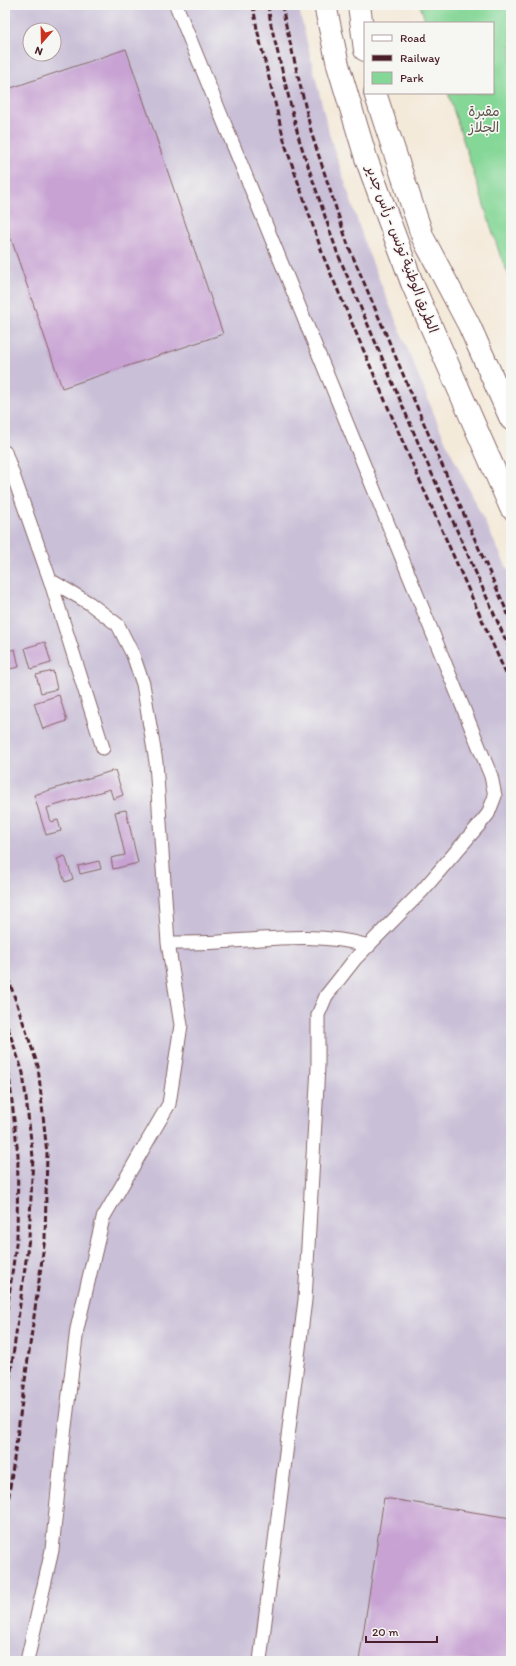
<svg xmlns="http://www.w3.org/2000/svg" width="516" height="1666" font-family="Itim,'Playpen Sans Arabic',sans-serif">
<rect width="100%" height="100%" fill="#f6f6f2"/>
<filter id="ink" filterUnits="userSpaceOnUse"><feTurbulence type="fractalNoise" baseFrequency=".025" numOctaves="2"/><feDisplacementMap in="SourceGraphic" scale="8" xChannelSelector="R" yChannelSelector="G"/><feConvolveMatrix kernelMatrix="1 2 1 2 8 2 1 2 1" color-interpolation-filters="sRGB"/></filter>
<filter id="wash" filterUnits="userSpaceOnUse"><feTurbulence type="fractalNoise" baseFrequency=".012" numOctaves="4" result="noise"/><feDisplacementMap in="SourceGraphic" scale="16" xChannelSelector="R" yChannelSelector="G"/><feGaussianBlur stdDeviation="0.9" result="paint"/><feColorMatrix in="noise" values="0 0 0 0 0 0 0 0 0 0 0 0 0 0 0 0 0 1.4 0 .05"/><feComposite in="paint" operator="in"/></filter>
<g filter="url(#wash)">
<rect width="100%" height="100%" fill="#f4eada"/>
<path fill="#c9bfd7" fill-rule="evenodd" d="M5,5H298L329,133L366,247L443,436L511,576V1661H5ZM30,30H54V54H30Z"/>
<path fill="#85d797" stroke="#687b61" d="M420,5H511V280L500,255L448,93H493V23H426Z"/>
<g id="blocks">
<path fill="#c7a2d3" d="M126,49L223,334L62,388L5,221V90Z
M45,642L51,663L31,669L25,648Z
M15,649L19,667L5,670V652Z
M53,671L57,689L41,693L36,675Z
M59,695L67,721L43,729L34,703Z
M115,770L123,795L113,799L110,789L47,808L51,822L58,820L61,831L46,835L34,795Z
M126,810L138,863L113,869L111,858L125,855L115,812Z
M65,856L73,879L65,882L57,859Z
M99,861L101,869L80,874L78,866Z
M384,1498L511,1518V1661H359Z"/>
</g>
</g>
<g filter="url(#ink)">
<use href="#blocks" fill-opacity="0" stroke="#866668" stroke-width="1"/>
<g fill="none" stroke-linecap="round" stroke-linejoin="round">
<g stroke="#866668" stroke-width="15">
<path id="lane" d="M176,5L491,776L495,796L488,814L479,825L422,891L355,959L326,996L318,1015V1067L305,1300L260,1661
M5,452L50,580L103,748
M168,943C185,943 203,943 220,942C270,939 320,932 369,946
M27,1661L52,1550L62,1451L77,1329L103,1218L169,1104L181,1025L168,943L156,762L143,684L133,655L118,625L89,603L50,580"/>
</g>
<g stroke="#866668" stroke-width="24">
<path id="primary" d="M325,5L338,65L366,158L412,283L511,508
M359,5L365,50
M375,93L423,238L469,325L511,419"/>
</g>
<use href="#lane" stroke="#fff" stroke-width="13"/>
<use href="#primary" stroke="#fff" stroke-width="22"/>
<path stroke="#4a1f2b" stroke-width="3" stroke-dasharray="6 3" stroke-linecap="butt" d="M253,5L257,29L285,144L324,258L408,454L511,685
M268,5L271,25L299,139L337,252L420,447L511,652
M282,5L285,21L312,135L348,245L431,440L511,621
M5,969L38,1066L47,1154L45,1238L5,1523
M5,1019L23,1073L33,1157L29,1238L5,1415
M5,1063L9,1075L18,1155L17,1237L5,1325
M5,1158V1173"/>
</g>
</g>
<g text-anchor="middle" dominant-baseline="central" stroke-width="3.5" stroke-linejoin="round" paint-order="stroke">
<g font-size="14" fill="#5c564b" stroke="#f6f6f2">
<text x="484" y="111">مقبرة<tspan x="484" dy="16">الجلاز</tspan></text>
</g>
<g font-size="14" fill="#4a1f2b" stroke="#f6f6f2">
<text transform="translate(402 249) rotate(69)">الطريق الوطنية تونس - رأس جدير</text>
</g>
</g>
<rect width="516" height="1666" fill="none" stroke="#f6f6f2" stroke-width="20"/>
<rect x="364" y="22" width="130" height="72" fill="#f6f6f2" stroke="#b1a0a2"/>
<rect x="372" y="35" width="20" height="6" fill="#ffffff" stroke="#b1a0a2"/>
<text x="400" y="42" font-size="12" fill="#4a1f2b">Road</text>
<rect x="372" y="55" width="20" height="6" fill="#4a1f2b" stroke="#b1a0a2"/>
<text x="400" y="62" font-size="12" fill="#4a1f2b">Railway</text>
<rect x="372" y="72" width="20" height="12" fill="#85d797" stroke="#b1a0a2"/>
<text x="400" y="82" font-size="12" fill="#4a1f2b">Park</text>
<g transform="translate(42 42) rotate(200)"><circle r="19" fill="#f6f6f2" stroke="#b1a0a2"/>
<path d="M0-3L7 15L0 10L-7 15Z" fill="#c8321e"/>
<text y="-6" font-size="11" font-weight="bold" text-anchor="middle" fill="#4a1f2b">N</text>
</g>
<path d="M366 1636v6h71v-6" fill="none" stroke="#4a1f2b" stroke-width="2"/>
<text x="372" y="1636" font-size="12" fill="#4a1f2b" stroke="#f6f6f2" stroke-width="3" paint-order="stroke">20 m</text>
</svg>
